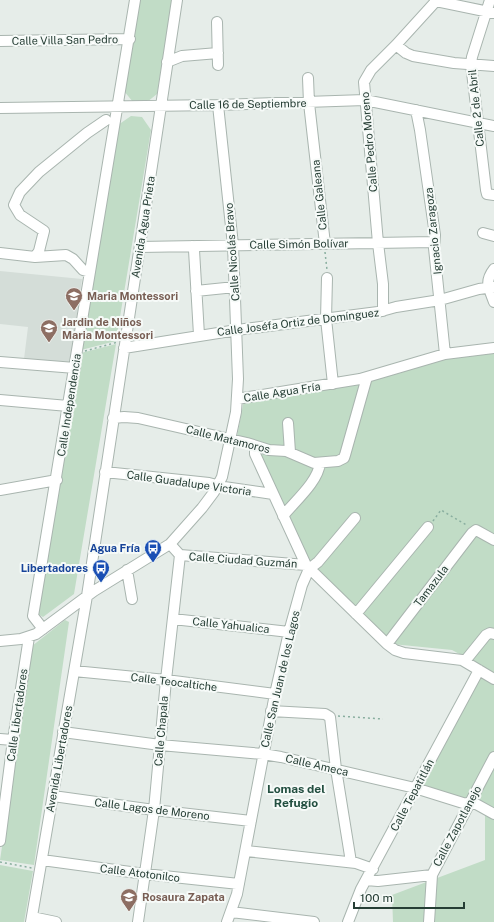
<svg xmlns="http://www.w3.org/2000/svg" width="494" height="922" font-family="'Public Sans',sans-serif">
<rect width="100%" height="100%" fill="#e6ede9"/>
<path fill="#d4ddd8" d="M0,271L82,279L70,362L24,359L28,327L0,324Z"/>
<path fill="#c1dcc6" d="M138,0H172L157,94L147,102H133L124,91Z
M131,116L142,117L151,130L116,341L81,350L118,125Z
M116,344L74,594L43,617L38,614L81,353Z
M494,347V922H393L392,895L485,860V814L418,786L480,665L452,650L392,644L306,564L252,450L236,442L244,400Z
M65,620L69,622L34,865L0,860L32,646Z
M0,865L33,871L24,922H0Z"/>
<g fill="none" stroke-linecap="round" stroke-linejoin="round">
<g stroke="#a9b5af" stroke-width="12">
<path id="minor" d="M490,0L472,57L471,64L486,190L487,194L494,195
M436,1L494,13
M217,22L218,65
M0,41L130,39
M396,45L406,53L413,56L454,63L494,66
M167,62L182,56L218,53
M308,78L309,103L325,244
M0,108L218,105L365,100L494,126
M416,110L420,130L435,235L434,248L445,354
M483,233L494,236
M192,246L194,250L199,335
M140,247L434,242
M0,253L35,257L66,255L73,259L83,270L90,272
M35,257L39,251L44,231L20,215L14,205L20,192L39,172L87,133L106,120
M494,269C484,282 489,288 494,302
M327,278L326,319L333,384
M196,291L235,287
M383,311V284L378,243L364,82L371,70L396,45L437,0
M124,348L237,330L378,312L396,307L440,300L479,289L494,287
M0,362L75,368
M237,399L360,379L445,354L494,348
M0,400L68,406
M113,418L124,417L138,418L247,443L269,450L286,451L314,463L338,461L344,458L345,455L367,377
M288,423L290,452
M255,446V454L306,565L387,644L395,650L404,653L462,660L494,679
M105,472L209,483L224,487L273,494
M0,490L57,480
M283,516C295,501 318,482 320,463
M180,555L306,565
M127,570L132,599
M356,614L428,527
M173,619L289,632
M43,629L33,616L135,0
M0,641L21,639L36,634L94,591L170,544L202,508L214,492L222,477L236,412L238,379L233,245L218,105
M387,644L472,533L476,530L494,540
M465,661L486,635L490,633L494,634
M74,671L166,680L275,694
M271,711L325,714L330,717L336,769L351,862
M63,732L160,745L263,754L281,757L415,788L463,803L476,804L494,814
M0,739L13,740
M53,796L154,810L251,821
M0,841L13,740L29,637
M246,851L356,863L373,869
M42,860L145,874L239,884
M366,880L378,881L432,875
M231,912L314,922
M32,917L56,922
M31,922L87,596L177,0
M138,922L154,810L166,680L180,555L170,544
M227,922L237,894L275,694L289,632L302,585L309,569L318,562L355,518
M348,922L361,889L479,670
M429,922L432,875L494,757"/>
</g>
<path stroke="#89ae9f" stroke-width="1.5" stroke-dasharray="2 3" stroke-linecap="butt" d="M325,252L327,270
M85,351L118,342
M433,521L441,510L468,526
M338,716L383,719
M0,862L32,868"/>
<use href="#minor" stroke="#fff" stroke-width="10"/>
</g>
<defs>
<g id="school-pin" transform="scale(0.9)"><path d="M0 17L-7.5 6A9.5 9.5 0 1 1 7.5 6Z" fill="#8d6e63" stroke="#f6faf8"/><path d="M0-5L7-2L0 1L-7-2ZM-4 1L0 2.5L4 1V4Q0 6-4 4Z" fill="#fff"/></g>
<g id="bus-pin" transform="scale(0.9)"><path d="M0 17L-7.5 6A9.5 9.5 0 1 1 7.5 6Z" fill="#1a4fb4" stroke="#f6faf8"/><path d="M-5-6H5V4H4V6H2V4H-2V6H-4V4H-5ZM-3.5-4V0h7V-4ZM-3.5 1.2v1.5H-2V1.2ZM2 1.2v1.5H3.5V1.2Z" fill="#fff"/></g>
</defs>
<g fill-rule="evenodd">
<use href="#school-pin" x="74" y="296"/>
<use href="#school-pin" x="49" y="328"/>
<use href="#bus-pin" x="153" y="548"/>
<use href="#bus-pin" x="101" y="568"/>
<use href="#school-pin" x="129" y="897"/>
</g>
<g text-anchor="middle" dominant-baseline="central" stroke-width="4" stroke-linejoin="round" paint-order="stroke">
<g font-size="11" fill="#263e35" stroke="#f6faf8">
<text transform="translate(65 40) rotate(-1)">Calle Villa San Pedro</text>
<text transform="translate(248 104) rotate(-1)">Calle 16 de Septiembre</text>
<text transform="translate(476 108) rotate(-96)">Calle 2 de Abril</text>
<text transform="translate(369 142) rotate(-95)">Calle Pedro Moreno</text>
<text transform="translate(319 195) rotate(-96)">Calle Galeana</text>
<text transform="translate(143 227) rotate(-81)">Avenida Agua Prieta</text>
<text transform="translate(433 231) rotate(-96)">Ignacio Zaragoza</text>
<text transform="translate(299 244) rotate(-1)">Calle Simón Bolívar</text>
<text transform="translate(232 252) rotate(-94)">Calle Nicolás Bravo</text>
<text transform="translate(298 322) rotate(-7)">Calle Joséfa Ortiz de Domínguez</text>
<text transform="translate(282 392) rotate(-9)">Calle Agua Fría</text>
<text transform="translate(69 405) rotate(-81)">Calle Independencia</text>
<text transform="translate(228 439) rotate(14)">Calle Matamoros</text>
<text transform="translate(189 483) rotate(8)">Calle Guadalupe Victoria</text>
<text transform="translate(243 560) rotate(4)">Calle Ciudad Guzmán</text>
<text transform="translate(431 586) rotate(-53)">Tamazula</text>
<text transform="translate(231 625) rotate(6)">Calle Yahualica</text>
<text transform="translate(280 679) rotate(-77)">Calle San Juan de los Lagos</text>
<text transform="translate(174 682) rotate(7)">Calle Teocaltiche</text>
<text transform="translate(17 715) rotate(-82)">Calle Libertadores</text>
<text transform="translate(161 731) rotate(-85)">Calle Chapala</text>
<text transform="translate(59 759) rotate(-80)">Avenida Libertadores</text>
<text transform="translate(317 765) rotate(13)">Calle Ameca</text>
<text transform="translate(412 795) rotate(-62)">Calle Tepatitlán</text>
<text transform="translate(152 809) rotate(7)">Calle Lagos de Moreno</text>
<text transform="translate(457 826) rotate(-62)">Calle Zapotlanejo</text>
<text transform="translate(140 873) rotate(7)">Calle Atotonilco</text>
</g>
<g font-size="11" font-weight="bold" fill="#785e54" stroke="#f6faf8" text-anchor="start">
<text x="87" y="296">Maria Montessori</text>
<text x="62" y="322">Jardin de Niños<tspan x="62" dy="13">Maria Montessori</tspan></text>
<text x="142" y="897">Rosaura Zapata</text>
</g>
<g font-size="11" font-weight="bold" fill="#164399" stroke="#f6faf8" text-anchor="end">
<text x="140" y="548">Agua Fría</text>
<text x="88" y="568">Libertadores</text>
</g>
<g font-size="12" font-weight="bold" fill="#234f40" stroke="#f6faf8">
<text x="296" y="789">Lomas del<tspan x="296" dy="14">Refugio</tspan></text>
</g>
</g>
<path d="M354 902v6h110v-6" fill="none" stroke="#263e35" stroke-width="2"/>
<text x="360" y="902" font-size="12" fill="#263e35" stroke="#f6faf8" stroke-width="3" paint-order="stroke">100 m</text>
</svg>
